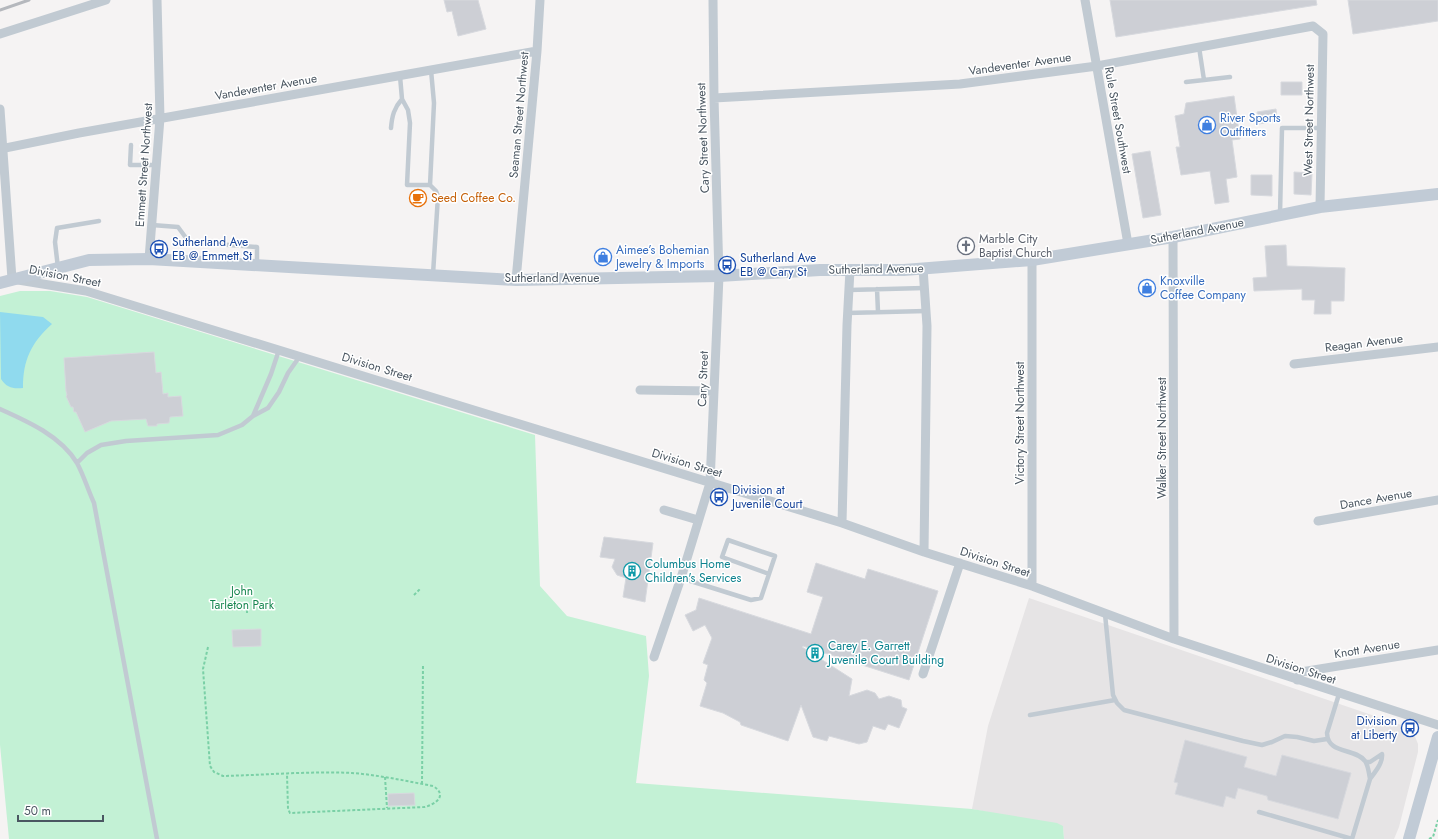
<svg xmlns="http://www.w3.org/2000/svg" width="1438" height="839" font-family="Jost,sans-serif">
<rect width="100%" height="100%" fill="#f5f3f3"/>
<path fill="#e6e4e5" d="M1029,598L1401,725L1414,734L1418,744V752L1399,827L1394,839H1064L1063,827L972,809L988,726Z"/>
<path fill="#c3f1d5" d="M20,291H50L87,297L535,435L540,586L567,616L646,636L649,676L636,783L972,809L1057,823L1063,826L1064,839H9L0,745V296Z"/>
<path fill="#90daee" d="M0,312L43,317L52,324C31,343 23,360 23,388C13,389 7,388 1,379Z"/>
<path fill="#cdcfd5" stroke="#d7d9de" d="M444,0H478L486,29L458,36L452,11L447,12Z
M1110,0H1316L1317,5L1116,37Z
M1348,0H1438V21L1353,34Z
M1281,82H1302V95H1281Z
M1234,96L1240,139L1232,140L1237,177L1226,179L1229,202L1215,204L1210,171L1181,175L1176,147H1180L1175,116L1184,114L1186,103Z
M1276,109L1277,121L1259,124L1257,112Z
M1150,151L1161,215L1143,218L1132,154Z
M1294,172L1312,173L1311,195L1294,194Z
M1251,175H1272V196L1251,195Z
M1286,245L1287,266L1345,268L1344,301H1331V314H1314L1315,300H1302V289L1254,291L1253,278L1267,277L1265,246Z
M154,352L156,373L161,372L163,394L168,393V397L181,396L183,416L170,417L169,423L157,424V426H148L146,419L111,421L85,432L76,412H74L73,407H71L66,396L67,395L66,391L64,358Z
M604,537L653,543L645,602L623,597L626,578L617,575L612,567L615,559L600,557Z
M816,563L865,579L868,569L938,591L909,680L803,646L802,647L852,679L849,696L867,690L875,693L879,699L889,696L901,700L902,707L907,709L899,728L888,724L885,730L873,726L867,742L859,744L829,736L827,741L813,737L801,705L788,741L741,725L740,722L723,713L700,706L707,683L704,680L708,665L703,663L712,638L705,625L693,631L685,615L696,610L699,598L811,634L823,597L807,592Z
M261,629V646L233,647L232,630Z
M1185,740L1247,757L1244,767L1276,776L1282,755L1351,773L1338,819L1268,800L1267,796L1238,788L1235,799L1226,796L1223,807L1175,794L1178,783L1174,782Z
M414,793L415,805L388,806V794Z"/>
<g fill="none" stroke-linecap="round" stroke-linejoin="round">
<path stroke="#7ad0a6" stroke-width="2" stroke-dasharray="3 2" stroke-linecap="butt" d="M414,595L420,589
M247,605V614
M208,647L203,669L210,766L214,772L223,776C265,775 310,771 352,773C379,775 406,781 433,786C448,795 436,804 425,807L290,813L288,809L287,774
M385,777L387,808
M422,784L423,665
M1429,839L1433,837L1438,820"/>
<path stroke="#c1cad2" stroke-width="4.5" d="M1199,47L1204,80L1230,77
M400,76L402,99L408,110L410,123L407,185H430L434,103L431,70
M1186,82L1204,80
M391,128C392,116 394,108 402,99
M131,145L130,165H157
M430,185L436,191L438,196L433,274
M1280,214L1282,128H1321
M152,225L178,227L189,242L257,247V264
M58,268L55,242L57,228L99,221
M877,289L878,312
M849,290L924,288
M847,313L926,311
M0,409C27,421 61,436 77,463C84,476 88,490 94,503L157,839
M253,416L271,374L279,350
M77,463L87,453L101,445L126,441L218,435L242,425L253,416L268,408L279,392L288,373L300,356
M681,578L751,600L761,598L769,574L722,557L728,540L775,556L769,574
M1105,614L1113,695L1117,703L1124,710L1243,741L1262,745L1272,742L1285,736L1297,737L1314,741L1327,739
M1339,694L1327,733C1328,755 1354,747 1365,761C1368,765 1369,773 1370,779
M1030,715L1115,700
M1259,812L1352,839
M1352,839L1370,779C1375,772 1383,763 1382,754L1370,762H1366"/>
<path stroke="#c1cad2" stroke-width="9" d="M1085,0L1128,244
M0,34L106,0
M714,98L960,84L1097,66L1313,26L1323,34L1320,207
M0,109L12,279L86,291L842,523L924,552L1032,586L1174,639L1438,725
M0,149L79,133L537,51
M1173,237L1174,639
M149,259L160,118L157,0
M923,268L927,326L924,552
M516,280L537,51L540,0
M1294,364L1438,347
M640,390L714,391
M664,510L698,520
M1318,521L1438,500
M842,523L847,325L850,270
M1032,586V260
M654,657L681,578L710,483L719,276L714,98L713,0
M923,674L960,563
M1297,680L1301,672L1438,650"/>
<path stroke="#c1cbd6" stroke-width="12" d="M0,283L89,260L149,259L516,280L719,276L820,270H904L1032,260L1173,237L1320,207L1438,194
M1409,839L1438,737"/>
<path stroke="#b5b8bd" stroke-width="3" d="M0,10L29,0"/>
</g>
<defs>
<g id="shop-ring" transform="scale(0.9)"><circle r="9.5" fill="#fff" stroke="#3f7fe0" stroke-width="1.5"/><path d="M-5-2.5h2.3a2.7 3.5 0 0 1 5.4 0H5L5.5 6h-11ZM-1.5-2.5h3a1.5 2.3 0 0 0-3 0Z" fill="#3f7fe0"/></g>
<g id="cafe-ring" transform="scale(0.9)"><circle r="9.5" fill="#fff" stroke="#e8710a" stroke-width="1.5"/><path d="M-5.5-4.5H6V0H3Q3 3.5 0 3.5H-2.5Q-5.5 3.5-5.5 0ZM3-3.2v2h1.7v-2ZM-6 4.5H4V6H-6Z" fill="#e8710a"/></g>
<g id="church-ring" transform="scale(0.9)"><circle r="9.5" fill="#fff" stroke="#6b7280" stroke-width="1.5"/><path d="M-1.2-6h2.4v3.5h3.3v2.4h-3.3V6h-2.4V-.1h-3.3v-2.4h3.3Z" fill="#6b7280"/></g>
<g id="bus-ring" transform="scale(0.9)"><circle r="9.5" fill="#fff" stroke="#1a4fb4" stroke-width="1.5"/><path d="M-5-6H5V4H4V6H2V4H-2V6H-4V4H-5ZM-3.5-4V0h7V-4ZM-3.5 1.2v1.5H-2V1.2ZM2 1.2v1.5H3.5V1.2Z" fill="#1a4fb4"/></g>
<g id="building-ring" transform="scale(0.9)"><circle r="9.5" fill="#fff" stroke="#0f9aa8" stroke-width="1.5"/><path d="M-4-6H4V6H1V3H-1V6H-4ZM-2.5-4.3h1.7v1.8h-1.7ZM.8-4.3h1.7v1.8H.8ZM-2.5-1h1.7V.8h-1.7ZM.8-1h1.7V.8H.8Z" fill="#0f9aa8"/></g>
</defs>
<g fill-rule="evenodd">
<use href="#shop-ring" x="1207" y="125"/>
<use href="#cafe-ring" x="418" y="198"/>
<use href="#church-ring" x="966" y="246"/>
<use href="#bus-ring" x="159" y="249"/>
<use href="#shop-ring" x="603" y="257"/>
<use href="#bus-ring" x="727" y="265"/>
<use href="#shop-ring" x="1147" y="288"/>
<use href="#bus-ring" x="719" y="497"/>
<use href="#building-ring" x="632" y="571"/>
<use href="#building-ring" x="815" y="653"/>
<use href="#bus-ring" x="1410" y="728"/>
</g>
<g text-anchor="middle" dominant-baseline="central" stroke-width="3" stroke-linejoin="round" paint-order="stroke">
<g font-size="12" fill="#4a5661" stroke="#fff">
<text transform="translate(1020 64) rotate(-8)">Vandeventer Avenue</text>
<text transform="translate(266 87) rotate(-10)">Vandeventer Avenue</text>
<text transform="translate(519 115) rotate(-85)">Seaman Street Northwest</text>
<text transform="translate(1118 120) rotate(80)">Rule Street Southwest</text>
<text transform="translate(1309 120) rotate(-89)">West Street Northwest</text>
<text transform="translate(703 138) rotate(-92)">Cary Street Northwest</text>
<text transform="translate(144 165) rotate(-86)">Emmett Street Northwest</text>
<text transform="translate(1197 231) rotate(-11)">Sutherland Avenue</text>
<text transform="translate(876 269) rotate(-1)">Sutherland Avenue</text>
<text transform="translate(65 276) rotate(11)">Division Street</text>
<text x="552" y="278">Sutherland Avenue</text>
<text transform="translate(1364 343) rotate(-7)">Reagan Avenue</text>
<text transform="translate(377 367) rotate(17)">Division Street</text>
<text transform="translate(703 379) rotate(-88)">Cary Street</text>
<text transform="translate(1020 423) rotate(-90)">Victory Street Northwest</text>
<text transform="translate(1162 438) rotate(-90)">Walker Street Northwest</text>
<text transform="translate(687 463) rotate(17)">Division Street</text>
<text transform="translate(1376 499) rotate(-10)">Dance Avenue</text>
<text transform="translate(995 562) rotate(18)">Division Street</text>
<text transform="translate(1367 649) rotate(-9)">Knott Avenue</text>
<text transform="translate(1301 669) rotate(18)">Division Street</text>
</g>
<g font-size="12" fill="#366cbe" stroke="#fff" text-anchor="start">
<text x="1220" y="118">River Sports<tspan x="1220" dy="14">Outfitters</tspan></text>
<text x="616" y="250">Aimee’s Bohemian<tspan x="616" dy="14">Jewelry &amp; Imports</tspan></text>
<text x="1160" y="281">Knoxville<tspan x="1160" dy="14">Coffee Company</tspan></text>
</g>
<g font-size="12" fill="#c56008" stroke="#fff" text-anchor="start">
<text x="431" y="198">Seed Coffee Co.</text>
</g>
<g font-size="12" fill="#5b616d" stroke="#fff" text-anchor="start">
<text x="979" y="239">Marble City<tspan x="979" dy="14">Baptist Church</tspan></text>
</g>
<g font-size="12" fill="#164399" stroke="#fff" text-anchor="start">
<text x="172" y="242">Sutherland Ave<tspan x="172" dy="14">EB @ Emmett St</tspan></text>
<text x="740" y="258">Sutherland Ave<tspan x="740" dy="14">EB @ Cary St</tspan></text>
<text x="732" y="490">Division at<tspan x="732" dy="14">Juvenile Court</tspan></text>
<text x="1397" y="721" text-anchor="end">Division<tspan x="1397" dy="14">at Liberty</tspan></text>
</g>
<g font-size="12" fill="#0d838f" stroke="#fff" text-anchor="start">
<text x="645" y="564">Columbus Home<tspan x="645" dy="14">Children's Services</tspan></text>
<text x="828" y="646">Carey E. Garrett<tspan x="828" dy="14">Juvenile Court Building</tspan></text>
</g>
<g font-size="12" fill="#17864f" stroke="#fff">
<text x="242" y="591">John<tspan x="242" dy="14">Tarleton Park</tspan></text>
</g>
</g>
<path d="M18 815v6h85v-6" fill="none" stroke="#4a5661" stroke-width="2"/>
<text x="24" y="815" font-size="12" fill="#4a5661" stroke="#ffffff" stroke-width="3" paint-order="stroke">50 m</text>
</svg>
